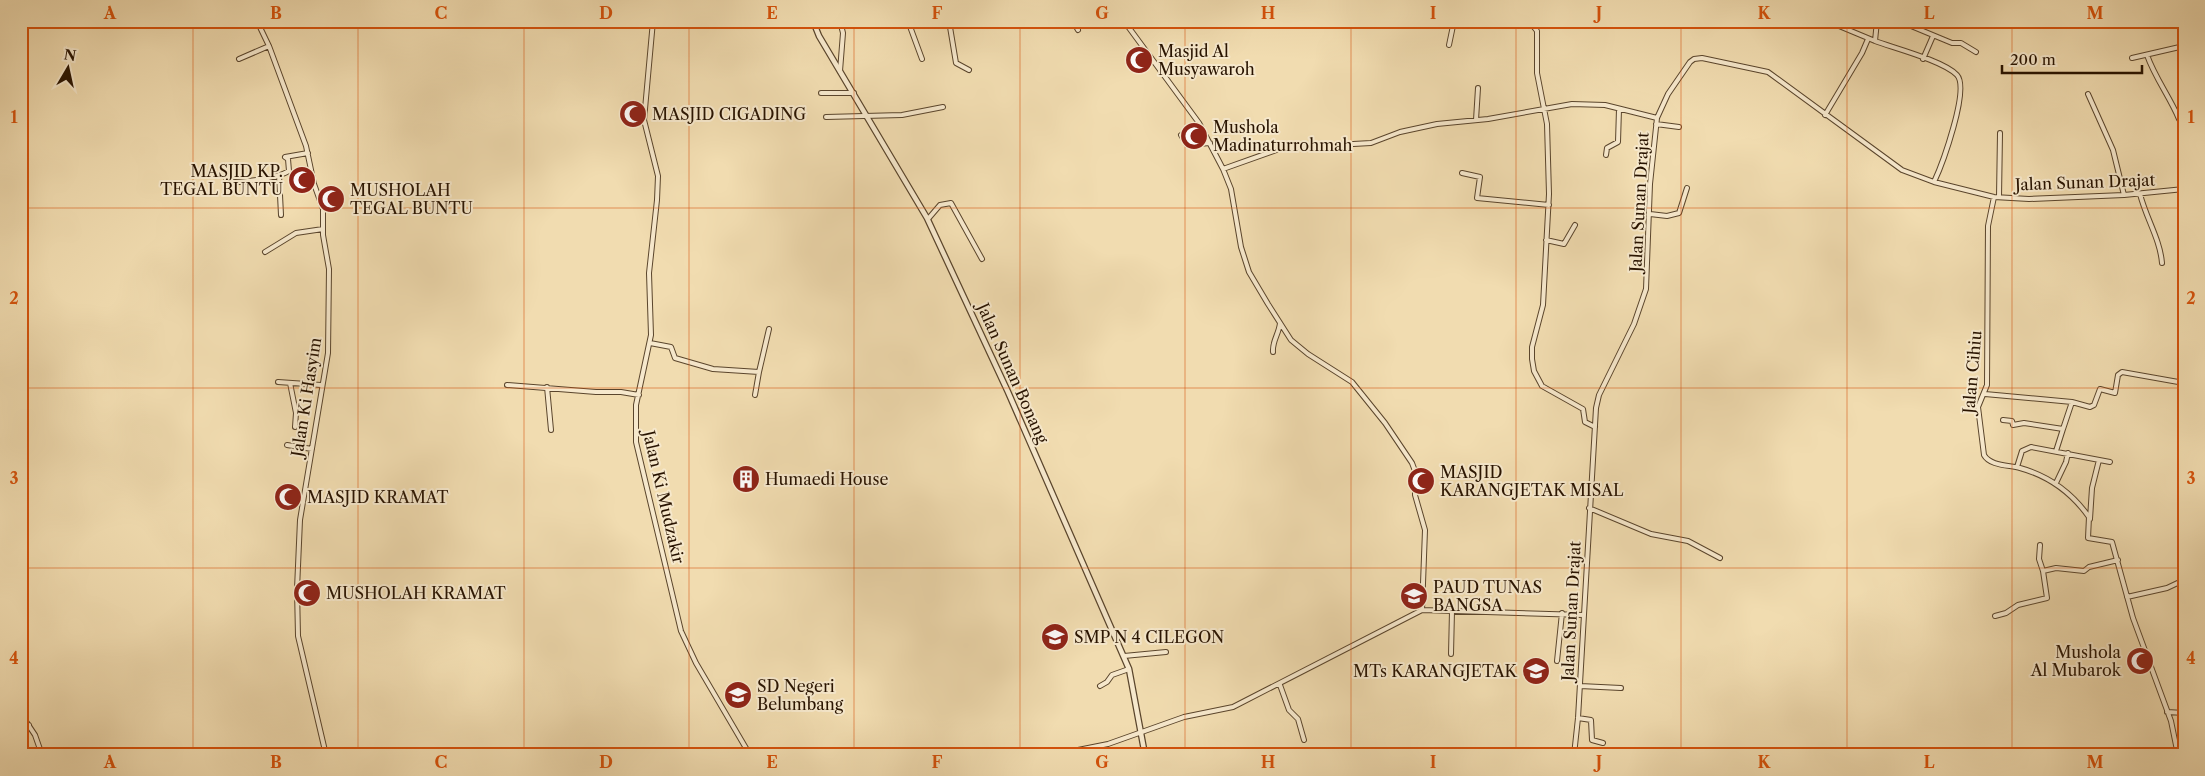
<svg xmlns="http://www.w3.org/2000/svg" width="2205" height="776" font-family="'Libre Caslon Text',serif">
<rect width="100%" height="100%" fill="#f1dcb0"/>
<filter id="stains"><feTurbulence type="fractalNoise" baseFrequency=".004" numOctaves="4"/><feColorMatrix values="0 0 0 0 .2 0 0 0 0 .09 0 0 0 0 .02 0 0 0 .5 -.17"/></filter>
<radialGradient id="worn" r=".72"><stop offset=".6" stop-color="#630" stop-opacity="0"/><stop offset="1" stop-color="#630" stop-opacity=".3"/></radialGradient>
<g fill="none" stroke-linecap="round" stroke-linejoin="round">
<g stroke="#5a452c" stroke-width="6">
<path id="minor" d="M257,21L269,46L306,146L314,184L323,209V235L329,269L328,353L300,520L297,589L298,636L326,755
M653,21L644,120L658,176L657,200L649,273L651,335L636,405V442L681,631L696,663L750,755
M908,21L922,59
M949,21L956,63L969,70
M1073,21L1078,30
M1124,21L1199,123L1223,169L1231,189L1241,247L1249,272L1268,304L1291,340L1308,354L1352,382L1385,423L1412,463L1415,471V495L1425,530L1422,610
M1489,21L1507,26L1517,25
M1517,21V25L1533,26L1537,31V73L1547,124L1549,194L1543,305L1532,347V359L1534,371L1542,386L1583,409L1585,422L1595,427
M1827,21L1875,41
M1877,21L1875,41C1894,48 1944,61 1957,75C1970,89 1942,165 1934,182
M1899,21L1952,43H1961L1976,52
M1449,45L1454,21
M2147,55C2155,78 2170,97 2179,119L2184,121
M2132,58L2184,46
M239,59L269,46
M1923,59L1933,36
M840,71L843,33L840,21
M821,93H854
M2088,94L2113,150L2124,195
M1825,115L1862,53L1868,39
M826,117L902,115L943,107
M1476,120L1478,88
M1656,124L1679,127
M1181,135L1187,145L1210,143
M1606,155L1607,148L1618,142L1619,109
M1223,169L1282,148L1371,143L1400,132L1437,124L1488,119L1572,104L1605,105L1657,118
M1462,173L1480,177L1477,198L1549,205
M279,175L281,215
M226,181C239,184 278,178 289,171L288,159L285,157L308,153
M2140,194C2146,218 2160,239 2162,263
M1994,197L1988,226L1987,385L1978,407L1984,455C1990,466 2009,465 2020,468C2049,476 2072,493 2089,517L2088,538L2112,542L2133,618L2171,721L2178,755
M1999,197L2000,133
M1650,214L1667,216L1679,213L1687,188
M928,219L940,205L951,203L982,259
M1546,240L1564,244L1575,225
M265,252L296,233L323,229
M650,343L671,347L675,358L713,369L759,372L769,329
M1273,352C1272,341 1279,334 1280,323
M278,382L321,385
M290,383L296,413L295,427
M507,385L596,392H621L639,395
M547,387L551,430
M1985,394L2072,402L2090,407L2094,405L2100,389L2115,393L2118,375L2122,372L2184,383
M755,395L759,372
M2003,420L2012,421L2013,425L2024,423L2063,429L2056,451
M2063,429L2072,402
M287,445L312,449
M2017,467L2022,451L2031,447L2110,462
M2056,483L2066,462L2068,453
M1589,508L1651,534L1688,541L1720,558
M2090,519L2092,488L2099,460
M2040,545L2039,559L2043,571L2056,568L2084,571L2089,567L2118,560
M2127,597L2167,588L2184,580
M1995,616L2006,613L2018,605L2047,598L2043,571
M1451,654L1452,611
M1124,656L1166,652
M1557,661L1562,613
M1280,685L1289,710L1298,719L1304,740
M1100,686L1107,682L1112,675L1129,669
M1580,686L1621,688
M2167,712L2184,713
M21,714L35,735L42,755
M1578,718L1591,720L1592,740L1603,743
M21,728L29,725
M1053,755L1108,744L1184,717L1233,707L1422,610L1583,615
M1574,755L1578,718L1596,408L1599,395L1634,324L1646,289L1650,184L1657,118L1668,94L1690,62L1694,59L1702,58L1768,72L1902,170L1934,182L1994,197L2029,199L2124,195L2184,189"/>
</g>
<g stroke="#5a452c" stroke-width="7">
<path id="tertiary" d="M813,21L819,36L927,218L1008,392L1129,669L1145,755"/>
</g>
<use href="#minor" stroke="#f6e8cc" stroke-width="4"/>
<use href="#tertiary" stroke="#f6e8cc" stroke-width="4.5"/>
</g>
<path fill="none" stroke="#d5520b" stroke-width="1" stroke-opacity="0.55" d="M193,21V755M358,21V755M524,21V755M689,21V755M854,21V755M1020,21V755M1185,21V755M1351,21V755M1516,21V755M1681,21V755M1847,21V755M2012,21V755M21,208H2184M21,388H2184M21,568H2184"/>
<defs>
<g id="mosque-disc" transform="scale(1.4375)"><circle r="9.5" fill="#8f2418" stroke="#f6e8cc"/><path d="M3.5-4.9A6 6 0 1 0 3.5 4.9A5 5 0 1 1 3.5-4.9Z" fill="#fff"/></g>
<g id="building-disc" transform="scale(1.4375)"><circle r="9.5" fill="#8f2418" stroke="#f6e8cc"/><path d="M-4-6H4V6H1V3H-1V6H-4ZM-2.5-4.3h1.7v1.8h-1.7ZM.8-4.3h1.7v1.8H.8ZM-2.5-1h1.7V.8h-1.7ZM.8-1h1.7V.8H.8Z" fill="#fff"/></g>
<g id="school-disc" transform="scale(1.4375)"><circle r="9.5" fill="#8f2418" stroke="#f6e8cc"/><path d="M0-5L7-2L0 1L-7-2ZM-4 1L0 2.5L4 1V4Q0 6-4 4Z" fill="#fff"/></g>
</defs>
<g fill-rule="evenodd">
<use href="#mosque-disc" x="1139" y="60"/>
<use href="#mosque-disc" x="633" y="114"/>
<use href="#mosque-disc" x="1194" y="136"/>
<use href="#mosque-disc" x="302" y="180"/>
<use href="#mosque-disc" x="331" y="199"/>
<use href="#building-disc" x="746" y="479"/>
<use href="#mosque-disc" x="1421" y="481"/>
<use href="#mosque-disc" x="288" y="497"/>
<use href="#mosque-disc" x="307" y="593"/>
<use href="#school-disc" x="1414" y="596"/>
<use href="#school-disc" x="1055" y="637"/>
<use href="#mosque-disc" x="2140" y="661"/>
<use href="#school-disc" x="1536" y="671"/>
<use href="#school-disc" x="738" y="695"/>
</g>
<g text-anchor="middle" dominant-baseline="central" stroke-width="4" stroke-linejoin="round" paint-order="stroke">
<g font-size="16" fill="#281300" stroke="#f6e8cc" text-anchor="start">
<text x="1158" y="51">Masjid Al<tspan x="1158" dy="18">Musyawaroh</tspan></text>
<text x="652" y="114">MASJID CIGADING</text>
<text x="1213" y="127">Mushola<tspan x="1213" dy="18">Madinaturrohmah</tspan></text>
<text x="283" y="171" text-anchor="end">MASJID KP.<tspan x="283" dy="18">TEGAL BUNTU</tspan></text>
<text x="350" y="190">MUSHOLAH<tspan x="350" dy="18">TEGAL BUNTU</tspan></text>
<text x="1440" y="472">MASJID<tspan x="1440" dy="18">KARANGJETAK MISAL</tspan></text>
<text x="765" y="479">Humaedi House</text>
<text x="307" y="497">MASJID KRAMAT</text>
<text x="1433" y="587">PAUD TUNAS<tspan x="1433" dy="18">BANGSA</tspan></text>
<text x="326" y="593">MUSHOLAH KRAMAT</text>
<text x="1074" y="637">SMP N 4 CILEGON</text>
<text x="2121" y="652" text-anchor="end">Mushola<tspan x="2121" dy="18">Al Mubarok</tspan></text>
<text x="1517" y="671" text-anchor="end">MTs KARANGJETAK</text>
<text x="757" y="686">SD Negeri<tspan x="757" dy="18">Belumbang</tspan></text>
</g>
<g font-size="16" fill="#281300" stroke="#f6e8cc">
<text transform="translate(2085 182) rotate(-2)">Jalan Sunan Drajat</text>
<text transform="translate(1639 202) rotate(-87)">Jalan Sunan Drajat</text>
<text transform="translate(1972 372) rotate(-85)">Jalan Cihiu</text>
<text transform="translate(1013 373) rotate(66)">Jalan Sunan Bonang</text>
<text transform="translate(306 397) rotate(-81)">Jalan Ki Hasyim</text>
<text transform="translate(664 497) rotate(77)">Jalan Ki Mudzakir</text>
<text transform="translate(1571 611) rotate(-87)">Jalan Sunan Drajat</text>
</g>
</g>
<rect width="2205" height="776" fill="none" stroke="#f1dcb0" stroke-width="55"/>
<g transform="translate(68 68) rotate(9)" stroke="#f6e8cc" stroke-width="4" paint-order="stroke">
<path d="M0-4L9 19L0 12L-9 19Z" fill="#281300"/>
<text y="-8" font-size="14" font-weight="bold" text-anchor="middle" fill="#281300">N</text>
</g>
<path d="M2002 65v8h140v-8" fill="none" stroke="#281300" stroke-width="2.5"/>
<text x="2010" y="65" font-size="15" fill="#281300" stroke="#f6e8cc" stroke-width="4" paint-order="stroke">200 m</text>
<rect x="28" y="28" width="2150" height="720" fill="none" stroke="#d5520b" stroke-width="2"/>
<g font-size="16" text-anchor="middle" font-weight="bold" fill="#d5520b">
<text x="110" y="19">A</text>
<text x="276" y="19">B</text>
<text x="441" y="19">C</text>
<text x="606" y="19">D</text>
<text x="772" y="19">E</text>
<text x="937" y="19">F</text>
<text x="1102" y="19">G</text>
<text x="1268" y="19">H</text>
<text x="1433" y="19">I</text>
<text x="1599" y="19">J</text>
<text x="1764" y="19">K</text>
<text x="1929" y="19">L</text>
<text x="2095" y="19">M</text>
<text x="14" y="123">1</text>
<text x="2191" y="123">1</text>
<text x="14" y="304">2</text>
<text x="2191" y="304">2</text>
<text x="14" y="484">3</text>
<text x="2191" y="484">3</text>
<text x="14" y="664">4</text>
<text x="2191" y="664">4</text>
<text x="110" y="768">A</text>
<text x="276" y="768">B</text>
<text x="441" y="768">C</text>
<text x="606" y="768">D</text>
<text x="772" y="768">E</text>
<text x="937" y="768">F</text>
<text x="1102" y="768">G</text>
<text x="1268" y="768">H</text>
<text x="1433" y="768">I</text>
<text x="1599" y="768">J</text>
<text x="1764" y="768">K</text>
<text x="1929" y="768">L</text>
<text x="2095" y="768">M</text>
</g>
<rect width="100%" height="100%" filter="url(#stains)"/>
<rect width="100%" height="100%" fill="url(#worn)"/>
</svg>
